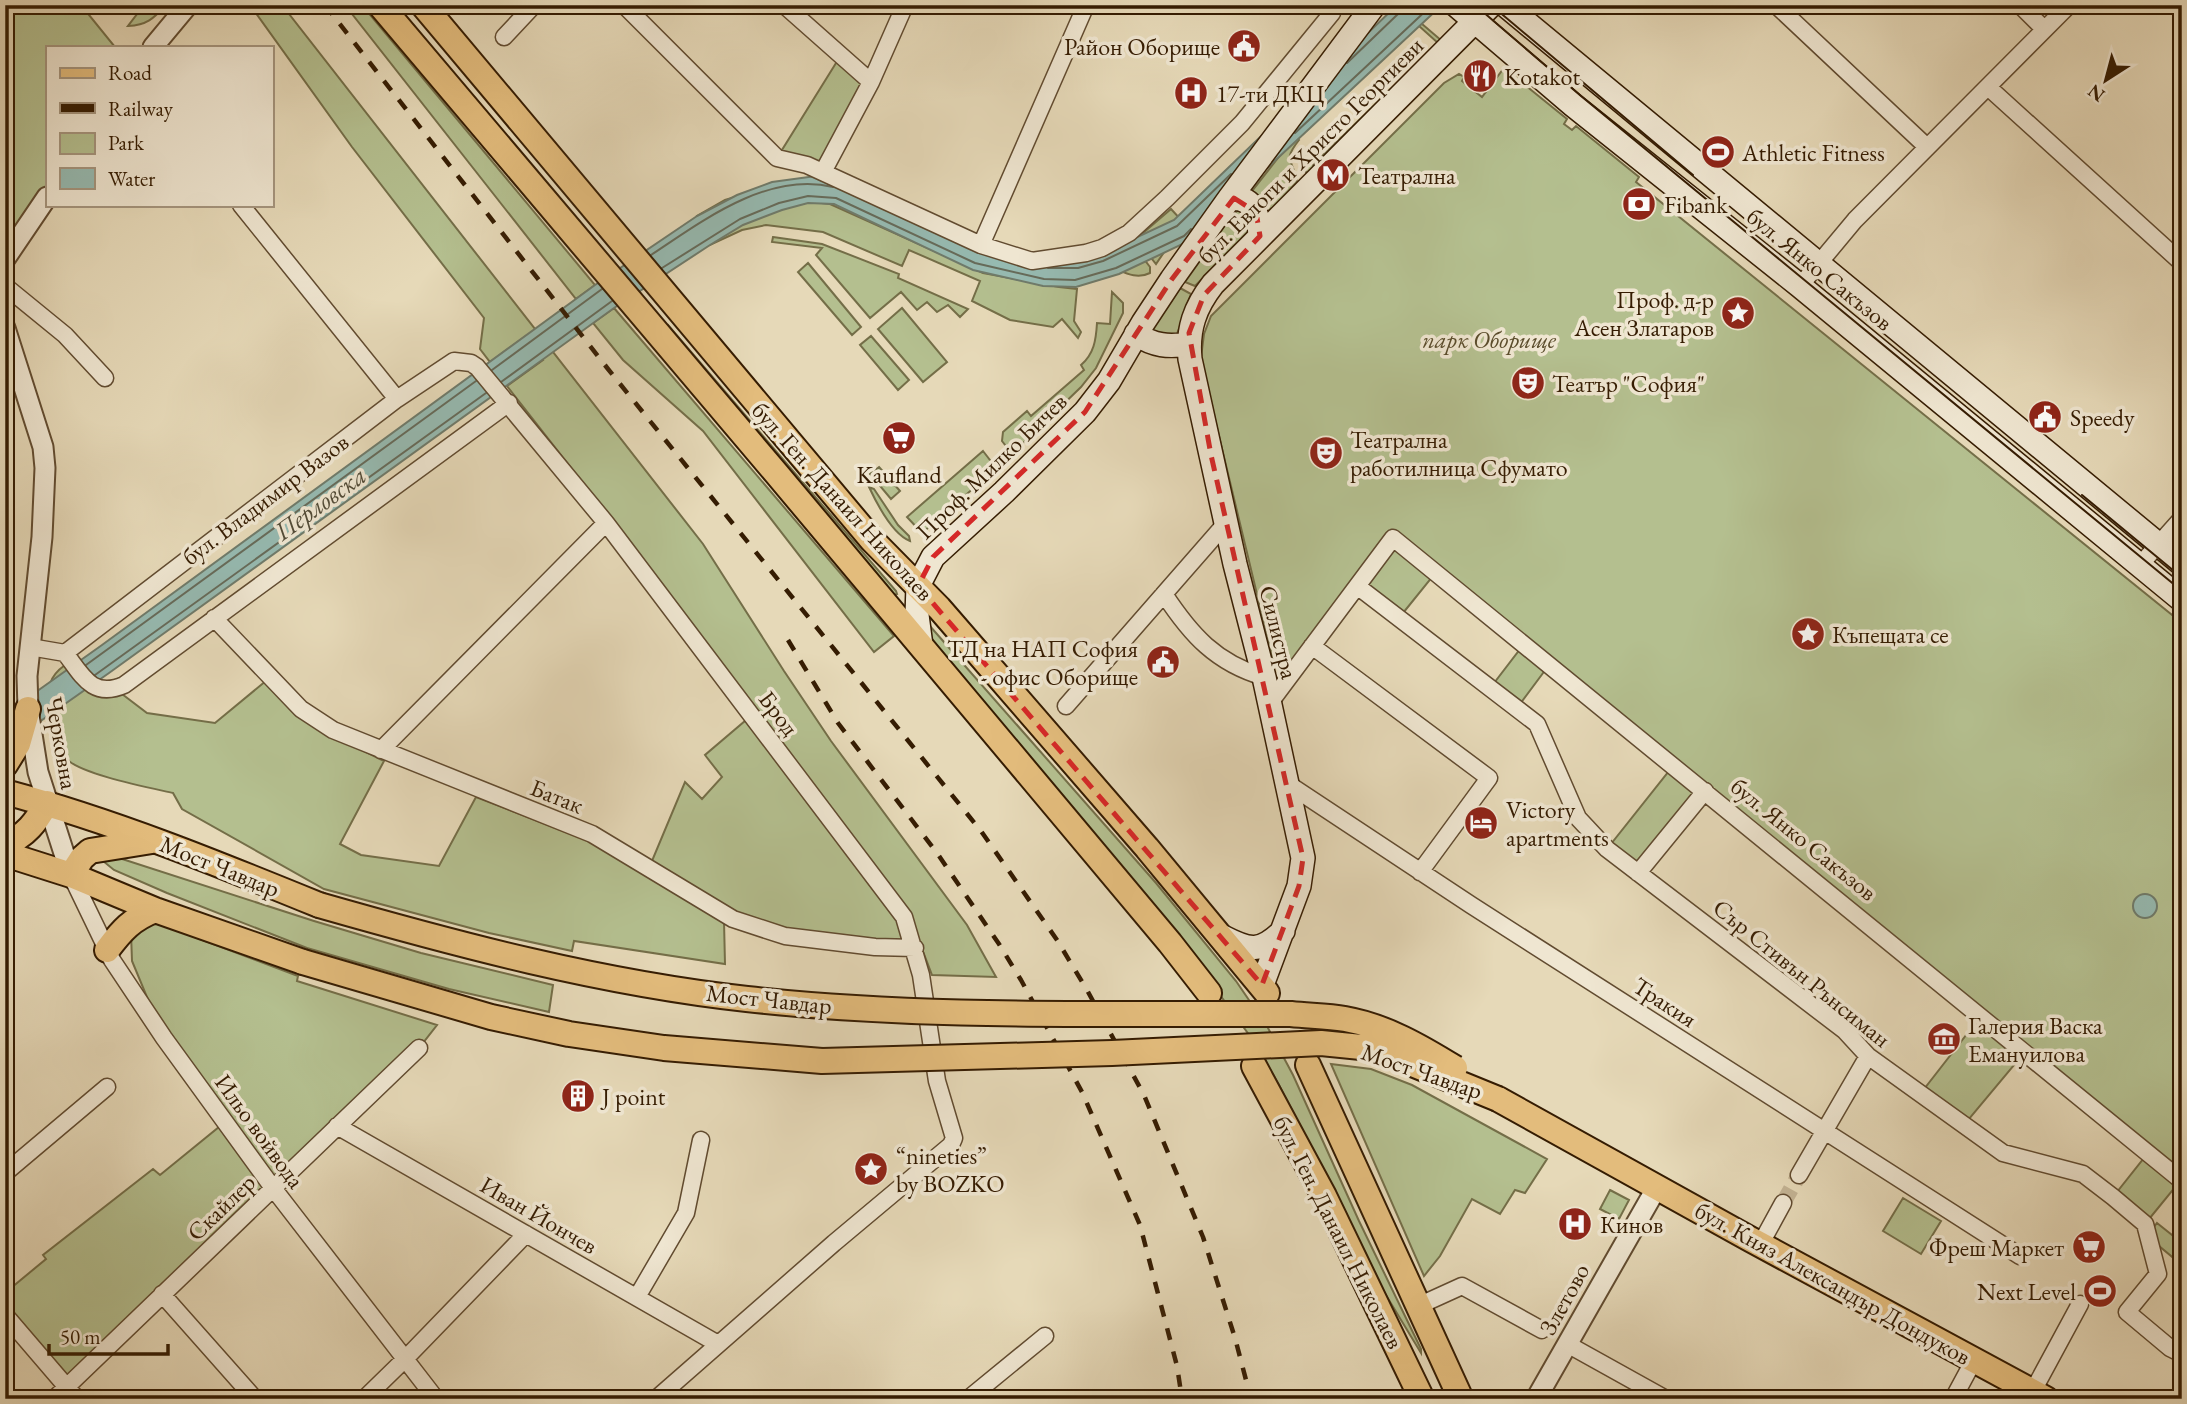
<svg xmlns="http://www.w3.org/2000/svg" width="2187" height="1404" font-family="'EB Garamond',serif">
<rect width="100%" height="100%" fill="#e6d9b8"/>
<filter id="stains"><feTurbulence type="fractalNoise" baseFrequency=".00286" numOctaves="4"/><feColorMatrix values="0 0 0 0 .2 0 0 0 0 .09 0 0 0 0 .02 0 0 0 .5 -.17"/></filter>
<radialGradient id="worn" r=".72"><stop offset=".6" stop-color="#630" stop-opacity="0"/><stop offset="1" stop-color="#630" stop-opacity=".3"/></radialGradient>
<path fill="#b4bf8f" stroke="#746e48" stroke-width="2" d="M5,5H81L115,47H47V197L5,259Z
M144,5H166C153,19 147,25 128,26Z
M250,5H282L703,544L784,671L831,741L967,925L996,977L932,975L908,912L611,519L507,386L543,360L526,336L490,362L480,349L484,318L352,147Z
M345,5H362L595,285L576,299Z
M1401,6L1442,41L1307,174L1299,160L1301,155L1313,165L1438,43L1399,8Z
M841,55L871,82L823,172L777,158Z
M1504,68L1567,119L1564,124L1572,130L1576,126L1639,177L1636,182L2182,623V1175L1391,530L1289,669L1283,672L1278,669L1273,661L1206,382L1201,357L1204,334L1211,316L1444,83L1459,74L1464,77L1462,81L1482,97Z
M1295,136L1299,140C1281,163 1294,159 1297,182L1268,213L1249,195Z
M745,194L830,204L983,273L1059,287L1077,289L1074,321L1081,332L1078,338L1062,319L1053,327L1010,320L972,301L980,281L909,250L902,266L823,232L766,225L742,230L710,245L697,216L725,200Z
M1171,209L1184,223L1156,264L1136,239Z
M1239,210H1245L1251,229L1195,286L1185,282L1233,214Z
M773,237L822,244L899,274L898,278L968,309L960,317L948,305L937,312L927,302L917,310L901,292L870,318L816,255L822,248L772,242Z
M1131,242L1150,267V273C1136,280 1124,272 1111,267Z
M808,263L861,327L852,335L798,272Z
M1180,288L1191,294L1177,334L1173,339L1152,330Z
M1112,292L1123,303V313L1096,368L1081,387L1018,448L1006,446L1002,441L1003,432L1027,411L1031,416L1084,370L1081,365C1094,354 1096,340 1097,323L1110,324Z
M614,308L894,636L874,652L703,431L623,360L593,323Z
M902,308L947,362L923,382L878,329Z
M668,325L896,591L897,594L893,595L665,326Z
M871,336L909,380L898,390L860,345Z
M983,451L993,464L991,473L922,533L907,517Z
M879,467L900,491L891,499L870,474Z
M869,487L874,489L898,525L909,536L910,541C892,534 877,504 869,487Z
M1395,544L1433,576L1399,618L1361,589Z
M929,625L1156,883L1236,981L1268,1028L1293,1075L1359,1221L1421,1349V1353L1372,1272L1324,1172L1279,1085L1255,1043L1212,984L929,639Z
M1524,644L1549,665L1517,708L1491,687Z
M65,665C82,687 92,700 122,694L147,713L215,723L267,680L328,733L384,761L340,844L361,855L439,866L476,797L589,841L724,921L725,964L574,941L572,951L489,933L324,889L182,809L173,793C151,788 78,774 66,758C55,744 53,725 51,707C49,687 47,678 65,665Z
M752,715L904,917L915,948L785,936L649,868L685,782L702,799L722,777L705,755Z
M1673,766L1705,791L1638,873L1607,849Z
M116,857L314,921L421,953L553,985L549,1012L449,989L307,948L167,893L114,870L103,861Z
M152,921L298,976L297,981L437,1025L419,1048L67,1386L5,1315V1293L46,1259L43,1255L153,1169L160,1175L225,1122L164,1038L132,961L131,933Z
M1981,1016L2025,1052L1964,1125L1921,1093Z
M1331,1064L1371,1069L1412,1085L1547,1159L1525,1193L1515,1190L1500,1214L1472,1199L1440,1256L1424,1276Z
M2148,1153L2181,1180L2145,1224L2113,1197Z
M1610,1190L1629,1200L1619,1219L1600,1209Z
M1903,1198L1941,1221L1921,1254L1883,1231Z
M2157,1223L2182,1243V1265L2147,1236Z"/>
<path fill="#96bab1" stroke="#6f7b6b" stroke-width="2" d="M1397,5H1442L1189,241L1119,274L1076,287L1043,286L973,270L834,204L808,203L782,210L743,225L710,245L614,308L109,673L5,746V714L102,645L595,285L697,216L737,195L772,182L816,176L987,249L1052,262L1101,254L1174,220Z
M1795 634a12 12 0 1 1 24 0a12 12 0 1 1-24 0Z
M2133 906a12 12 0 1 1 24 0a12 12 0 1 1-24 0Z"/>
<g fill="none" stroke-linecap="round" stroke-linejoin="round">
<path stroke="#666b5a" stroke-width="2" d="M1347,63L1399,13L1401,5
M1295,133L1432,5
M651,255C702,221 768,171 833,187
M662,268L740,219L779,203L808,196L836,198L975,263L1044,279L1075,280L1116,268L1184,236L1191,229
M1048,268H1078L1103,261L1177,226L1231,174
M492,370L602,289
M501,382L612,301
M86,665L476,381
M95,675L486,393"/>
<path stroke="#c3b394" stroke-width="16" stroke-dasharray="16 8" stroke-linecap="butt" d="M1783,1203L1799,1175"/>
<g stroke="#614b30" stroke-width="19">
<path id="minor" d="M624,5L777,158L807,165L981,245L1032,261L1086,253L1102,248L1129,233L1167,198L1242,123L1332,13
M784,5L871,82
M1776,5L1927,147
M2020,5L2044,29
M504,37L534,5
M1988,87L2182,263
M823,172L871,82L905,5
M241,205L397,399
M981,245L1086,5
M5,286L65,335L105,378
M1800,286L1855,220L2069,5
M2140,565L2182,518
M1357,586L1537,724L1578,818L1607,849L1845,1031L1868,1056L2003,1153L2083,1174L2113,1197L2145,1224L2158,1274L2127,1312L2170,1348L2182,1354
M1164,594C1191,635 1216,663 1264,677
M214,618L301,709L333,730L592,834L733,919L785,936L875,947L915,948
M1312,646L1489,778L1420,872
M30,647L65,653C82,675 92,699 124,685L509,403
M65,653L397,399L454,361L471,363L477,367L606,523L904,917L921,975L937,1081L954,1138L951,1145L834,1243L656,1399
M1269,704L1393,538L2182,1181
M1066,706L1226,523
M381,750L606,523
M1288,784L1471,905L2020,1256
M1638,873L1705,791
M71,875L112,960L164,1038L273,1188L436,1399
M337,1126L718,1344
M5,1173L107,1087
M1799,1175L1868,1056
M1760,1245L1783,1203
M162,1294L255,1399
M637,1297L686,1213L701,1140
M1418,1306L1462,1286L1542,1330
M5,1315L77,1399
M1567,1344L1666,1399
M2033,1391L2080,1304
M54,1399L419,1048
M364,1399L405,1359L526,1234
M968,1399L1045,1336
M1953,1399L1974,1360"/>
</g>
<g stroke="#614b30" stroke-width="23">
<path id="tertiary" d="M153,47L188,5
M5,259L47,197
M5,328L43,447L45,468L42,537L27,676L28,709L38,772L71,875
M1536,1399L1657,1187"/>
</g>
<g stroke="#351c02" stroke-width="26">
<path id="secondary" d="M1456,5L1573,105L1800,286L2182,600
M1505,5L2182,564
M1229,199C1254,195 1259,216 1260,236
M1136,334C1154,346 1168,347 1189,344
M921,646L917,615L918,586L933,557L1004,492L1085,412L1109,381L1143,323L1172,279L1229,199L1374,5
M1223,937C1250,951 1260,953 1283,931
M1262,985L1299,886L1303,858L1264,677L1235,564L1190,359C1187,329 1195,307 1213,284L1491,5"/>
</g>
<g stroke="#351c02" stroke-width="28">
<path id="primary" d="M380,5L776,473L1170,943L1209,993
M423,5L872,540L939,608L1147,848L1267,993
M5,765L18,744L28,709
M5,792C113,821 216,863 319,905
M5,844C26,836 36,822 47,803
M5,854L71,875L155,910L303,962
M71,875L82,858L90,851L152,841
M107,950C122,930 132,919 155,910
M1308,1065L1461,1399
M1254,1066L1324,1196L1422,1399
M1498,1099L1750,1239L2046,1399"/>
</g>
<use href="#minor" stroke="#efe6d1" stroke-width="16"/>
<use href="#tertiary" stroke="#efe6d1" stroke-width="19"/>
<use href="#secondary" stroke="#efe6d1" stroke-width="23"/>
<use href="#primary" stroke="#e3bc7c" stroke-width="24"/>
<path stroke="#351c02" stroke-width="2" d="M1475,5L1581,96L2182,591
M1491,5L1693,175
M2082,495L2174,571"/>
<path stroke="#351c02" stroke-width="4.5" stroke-dasharray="12 12" stroke-linecap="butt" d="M325,5L608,369L981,831L1057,940L1087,990L1144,1095L1203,1237L1235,1338L1251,1399
M788,640L838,723L937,853L999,944L1021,980L1082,1092L1140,1225L1177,1366L1182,1399"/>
<g stroke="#351c02" stroke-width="28" stroke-linecap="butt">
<path id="primary-bridge" d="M319,905C459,945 601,983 747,999C927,1019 1110,1013 1291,1014C1309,1016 1327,1016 1345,1019C1385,1026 1421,1047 1455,1068
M303,962L491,1017L569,1034L664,1048L822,1061L1112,1053L1321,1043L1361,1047L1395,1057L1498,1099"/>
</g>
<use href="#primary-bridge" stroke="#e3bc7c" stroke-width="24"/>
</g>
<path fill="none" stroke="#d62828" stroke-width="5" stroke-dasharray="14 9" stroke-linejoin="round" d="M1234,198L1256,212L1260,236L1204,295L1189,333L1211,455L1303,858L1299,886L1262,985L918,586L933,557L1085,412L1172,279Z"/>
<defs>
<g id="civic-disc" transform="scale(1.75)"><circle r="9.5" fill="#8f2418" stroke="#efe6d1"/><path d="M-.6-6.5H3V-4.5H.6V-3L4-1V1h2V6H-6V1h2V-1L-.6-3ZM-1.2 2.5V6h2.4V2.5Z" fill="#fff"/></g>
<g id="restaurant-disc" transform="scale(1.75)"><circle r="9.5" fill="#8f2418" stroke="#efe6d1"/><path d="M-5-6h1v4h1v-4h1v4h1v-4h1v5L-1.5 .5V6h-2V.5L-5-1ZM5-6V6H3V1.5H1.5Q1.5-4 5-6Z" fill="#fff"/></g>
<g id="hospital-disc" transform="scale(1.75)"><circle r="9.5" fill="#8f2418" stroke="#efe6d1"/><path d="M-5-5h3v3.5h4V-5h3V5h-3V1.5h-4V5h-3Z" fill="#fff"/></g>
<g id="stadium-disc" transform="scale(1.75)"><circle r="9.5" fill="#8f2418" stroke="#efe6d1"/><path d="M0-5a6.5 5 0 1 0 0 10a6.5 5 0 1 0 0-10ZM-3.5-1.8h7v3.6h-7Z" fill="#fff"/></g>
<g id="metro-disc" transform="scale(1.75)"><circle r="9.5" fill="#8f2418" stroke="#efe6d1"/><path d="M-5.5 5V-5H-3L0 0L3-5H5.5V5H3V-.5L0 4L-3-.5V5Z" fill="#fff"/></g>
<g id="bank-disc" transform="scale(1.75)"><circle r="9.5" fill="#8f2418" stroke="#efe6d1"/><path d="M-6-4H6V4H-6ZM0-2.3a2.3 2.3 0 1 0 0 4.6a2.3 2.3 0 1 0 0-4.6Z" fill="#fff"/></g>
<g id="sight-disc" transform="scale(1.75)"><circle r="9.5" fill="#8f2418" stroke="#efe6d1"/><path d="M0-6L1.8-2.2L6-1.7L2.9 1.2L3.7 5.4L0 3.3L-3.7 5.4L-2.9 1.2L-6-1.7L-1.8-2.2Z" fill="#fff"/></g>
<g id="theatre-disc" transform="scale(1.75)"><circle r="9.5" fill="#8f2418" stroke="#efe6d1"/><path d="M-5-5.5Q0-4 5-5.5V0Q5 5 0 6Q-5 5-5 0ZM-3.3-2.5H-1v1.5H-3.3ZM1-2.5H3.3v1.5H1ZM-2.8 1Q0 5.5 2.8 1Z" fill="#fff"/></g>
<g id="supermarket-disc" transform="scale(1.75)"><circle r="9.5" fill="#8f2418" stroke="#efe6d1"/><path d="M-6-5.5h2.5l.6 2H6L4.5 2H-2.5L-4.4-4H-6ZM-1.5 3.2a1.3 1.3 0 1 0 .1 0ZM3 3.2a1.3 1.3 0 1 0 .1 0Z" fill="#fff"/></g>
<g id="hotel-disc" transform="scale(1.75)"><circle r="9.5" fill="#8f2418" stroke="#efe6d1"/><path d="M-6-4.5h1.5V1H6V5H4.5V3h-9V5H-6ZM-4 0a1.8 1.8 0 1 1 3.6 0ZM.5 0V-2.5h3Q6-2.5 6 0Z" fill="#fff"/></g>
<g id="museum-disc" transform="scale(1.75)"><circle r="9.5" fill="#8f2418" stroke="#efe6d1"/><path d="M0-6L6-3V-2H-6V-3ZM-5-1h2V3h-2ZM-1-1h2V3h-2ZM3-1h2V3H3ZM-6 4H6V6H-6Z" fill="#fff"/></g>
<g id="building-disc" transform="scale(1.75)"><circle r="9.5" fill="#8f2418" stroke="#efe6d1"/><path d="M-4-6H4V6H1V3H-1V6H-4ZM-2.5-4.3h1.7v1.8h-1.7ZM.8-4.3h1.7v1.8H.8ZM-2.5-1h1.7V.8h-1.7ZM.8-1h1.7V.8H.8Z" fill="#fff"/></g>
</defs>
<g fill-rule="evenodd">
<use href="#civic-disc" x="1244" y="46"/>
<use href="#restaurant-disc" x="1480" y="76"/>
<use href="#hospital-disc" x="1191" y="93"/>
<use href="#stadium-disc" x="1718" y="152"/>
<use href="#metro-disc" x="1333" y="175"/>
<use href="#bank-disc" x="1639" y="204"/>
<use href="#sight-disc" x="1738" y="313"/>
<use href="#theatre-disc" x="1528" y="383"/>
<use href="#civic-disc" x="2045" y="417"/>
<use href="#supermarket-disc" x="899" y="438"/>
<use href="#theatre-disc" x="1326" y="453"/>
<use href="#sight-disc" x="1808" y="634"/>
<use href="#civic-disc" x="1163" y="662"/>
<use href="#hotel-disc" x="1481" y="823"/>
<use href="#museum-disc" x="1944" y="1039"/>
<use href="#building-disc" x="578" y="1096"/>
<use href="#sight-disc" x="871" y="1169"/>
<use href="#hospital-disc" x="1575" y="1224"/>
<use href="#supermarket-disc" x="2089" y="1247"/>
<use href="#stadium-disc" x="2100" y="1291"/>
</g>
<g text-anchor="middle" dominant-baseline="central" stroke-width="7" stroke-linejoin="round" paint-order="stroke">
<g font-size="24" fill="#351c02" stroke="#efe6d1" text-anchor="start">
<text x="1220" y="46" text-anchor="end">Район Оборище</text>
<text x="1504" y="76">Kotakot</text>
<text x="1216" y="93">17-ти ДКЦ</text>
<text x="1742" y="152">Athletic Fitness</text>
<text x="1358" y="175">Театрална</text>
<text x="1664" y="204">Fibank</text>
<text x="1714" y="299" text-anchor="end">Проф. д-р<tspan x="1714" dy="28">Асен Златаров</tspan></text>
<text x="1552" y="383">Театър "София"</text>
<text x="2070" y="417">Speedy</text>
<text x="1350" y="439">Театрална<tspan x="1350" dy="28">работилница Сфумато</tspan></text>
<text x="899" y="474" text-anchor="middle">Kaufland</text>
<text x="1832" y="634">Къпещата се</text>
<text x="1138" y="648" text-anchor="end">ТД на НАП София<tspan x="1138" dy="28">- офис Оборище</tspan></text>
<text x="1506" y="809">Victory<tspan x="1506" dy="28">apartments</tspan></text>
<text x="1968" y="1025">Галерия Васка<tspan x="1968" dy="28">Емануилова</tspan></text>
<text x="602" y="1096">J point</text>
<text x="896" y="1155">“nineties”<tspan x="896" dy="28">by BOZKO</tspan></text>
<text x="1600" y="1224">Кинов</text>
<text x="2064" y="1247" text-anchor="end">Фреш Маркет</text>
<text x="2076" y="1291" text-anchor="end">Next Level</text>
</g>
<g font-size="24" fill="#351c02" stroke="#efe6d1">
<text transform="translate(1310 150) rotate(-45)">бул. Евлоги и Христо Георгиеви</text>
<text transform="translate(1820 269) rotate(39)">бул. Янко Сакъзов</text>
<text transform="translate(991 466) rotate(-44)">Проф. Милко Бичев</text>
<text transform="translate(265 499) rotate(-37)">бул. Владимир Вазов</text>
<text transform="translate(843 501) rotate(48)">бул. Ген. Данаил Николаев</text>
<text transform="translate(1279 632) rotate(76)">Силистра</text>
<text transform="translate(779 713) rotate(53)">Брод</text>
<text transform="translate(62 743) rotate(80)">Черковна</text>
<text transform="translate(557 796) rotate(22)">Батак</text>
<text transform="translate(1804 839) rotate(39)">бул. Янко Сакъзов</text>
<text transform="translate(220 866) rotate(22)">Мост Чавдар</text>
<text transform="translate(1802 973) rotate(39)">Сър Стивън Рънсиман</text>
<text transform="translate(769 999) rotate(6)">Мост Чавдар</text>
<text transform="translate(1665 1002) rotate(33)">Тракия</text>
<text transform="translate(1422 1071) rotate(19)">Мост Чавдар</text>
<text transform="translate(260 1131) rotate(54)">Ильо войвода</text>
<text transform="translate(221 1207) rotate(-44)">Скайлер</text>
<text transform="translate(539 1215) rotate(30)">Иван Йончев</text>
<text transform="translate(1339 1232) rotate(63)">бул. Ген. Данаил Николаев</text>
<text transform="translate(1833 1283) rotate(29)">бул. Княз Александър Дондуков</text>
<text transform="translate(1564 1299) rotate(-61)">Злетово</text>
</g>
<g font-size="24" font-style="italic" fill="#5b4d2c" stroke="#efe6d1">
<text x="1489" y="339">парк Оборище</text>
</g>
<g font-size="26" font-style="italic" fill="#524b37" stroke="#efe6d1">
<text transform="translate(320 503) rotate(-36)">Перловска</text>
</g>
</g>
<rect width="2187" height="1404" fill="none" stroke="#e6d9b8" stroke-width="28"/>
<rect x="7" y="7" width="2173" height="1390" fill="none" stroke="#351c02" stroke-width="3.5"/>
<rect x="14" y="14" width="2159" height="1376" fill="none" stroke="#351c02" stroke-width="2"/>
<rect x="46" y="46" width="228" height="161" fill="#efe6d1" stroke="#a5957e" stroke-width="2"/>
<rect x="60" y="68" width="35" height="10" fill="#e3bc7c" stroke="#a5957e" stroke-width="2"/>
<text x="108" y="80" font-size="21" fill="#351c02">Road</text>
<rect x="60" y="103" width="35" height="10" fill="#351c02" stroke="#a5957e" stroke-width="2"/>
<text x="108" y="116" font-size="21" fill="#351c02">Railway</text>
<rect x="60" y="133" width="35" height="21" fill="#b4bf8f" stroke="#a5957e" stroke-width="2"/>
<text x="108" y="150" font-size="21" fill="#351c02">Park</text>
<rect x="60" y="168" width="35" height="21" fill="#96bab1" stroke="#a5957e" stroke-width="2"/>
<text x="108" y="186" font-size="21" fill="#351c02">Water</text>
<g transform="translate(2106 80) rotate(216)" stroke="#efe6d1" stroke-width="5" paint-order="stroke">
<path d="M0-5L12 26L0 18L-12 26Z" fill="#351c02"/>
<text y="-10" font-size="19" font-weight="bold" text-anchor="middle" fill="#351c02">N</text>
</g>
<path d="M49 1344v10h119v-10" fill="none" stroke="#351c02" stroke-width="3.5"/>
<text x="60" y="1344" font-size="21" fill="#351c02" stroke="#efe6d1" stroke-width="5" paint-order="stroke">50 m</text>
<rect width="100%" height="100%" filter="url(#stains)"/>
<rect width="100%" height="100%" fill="url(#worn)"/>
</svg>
